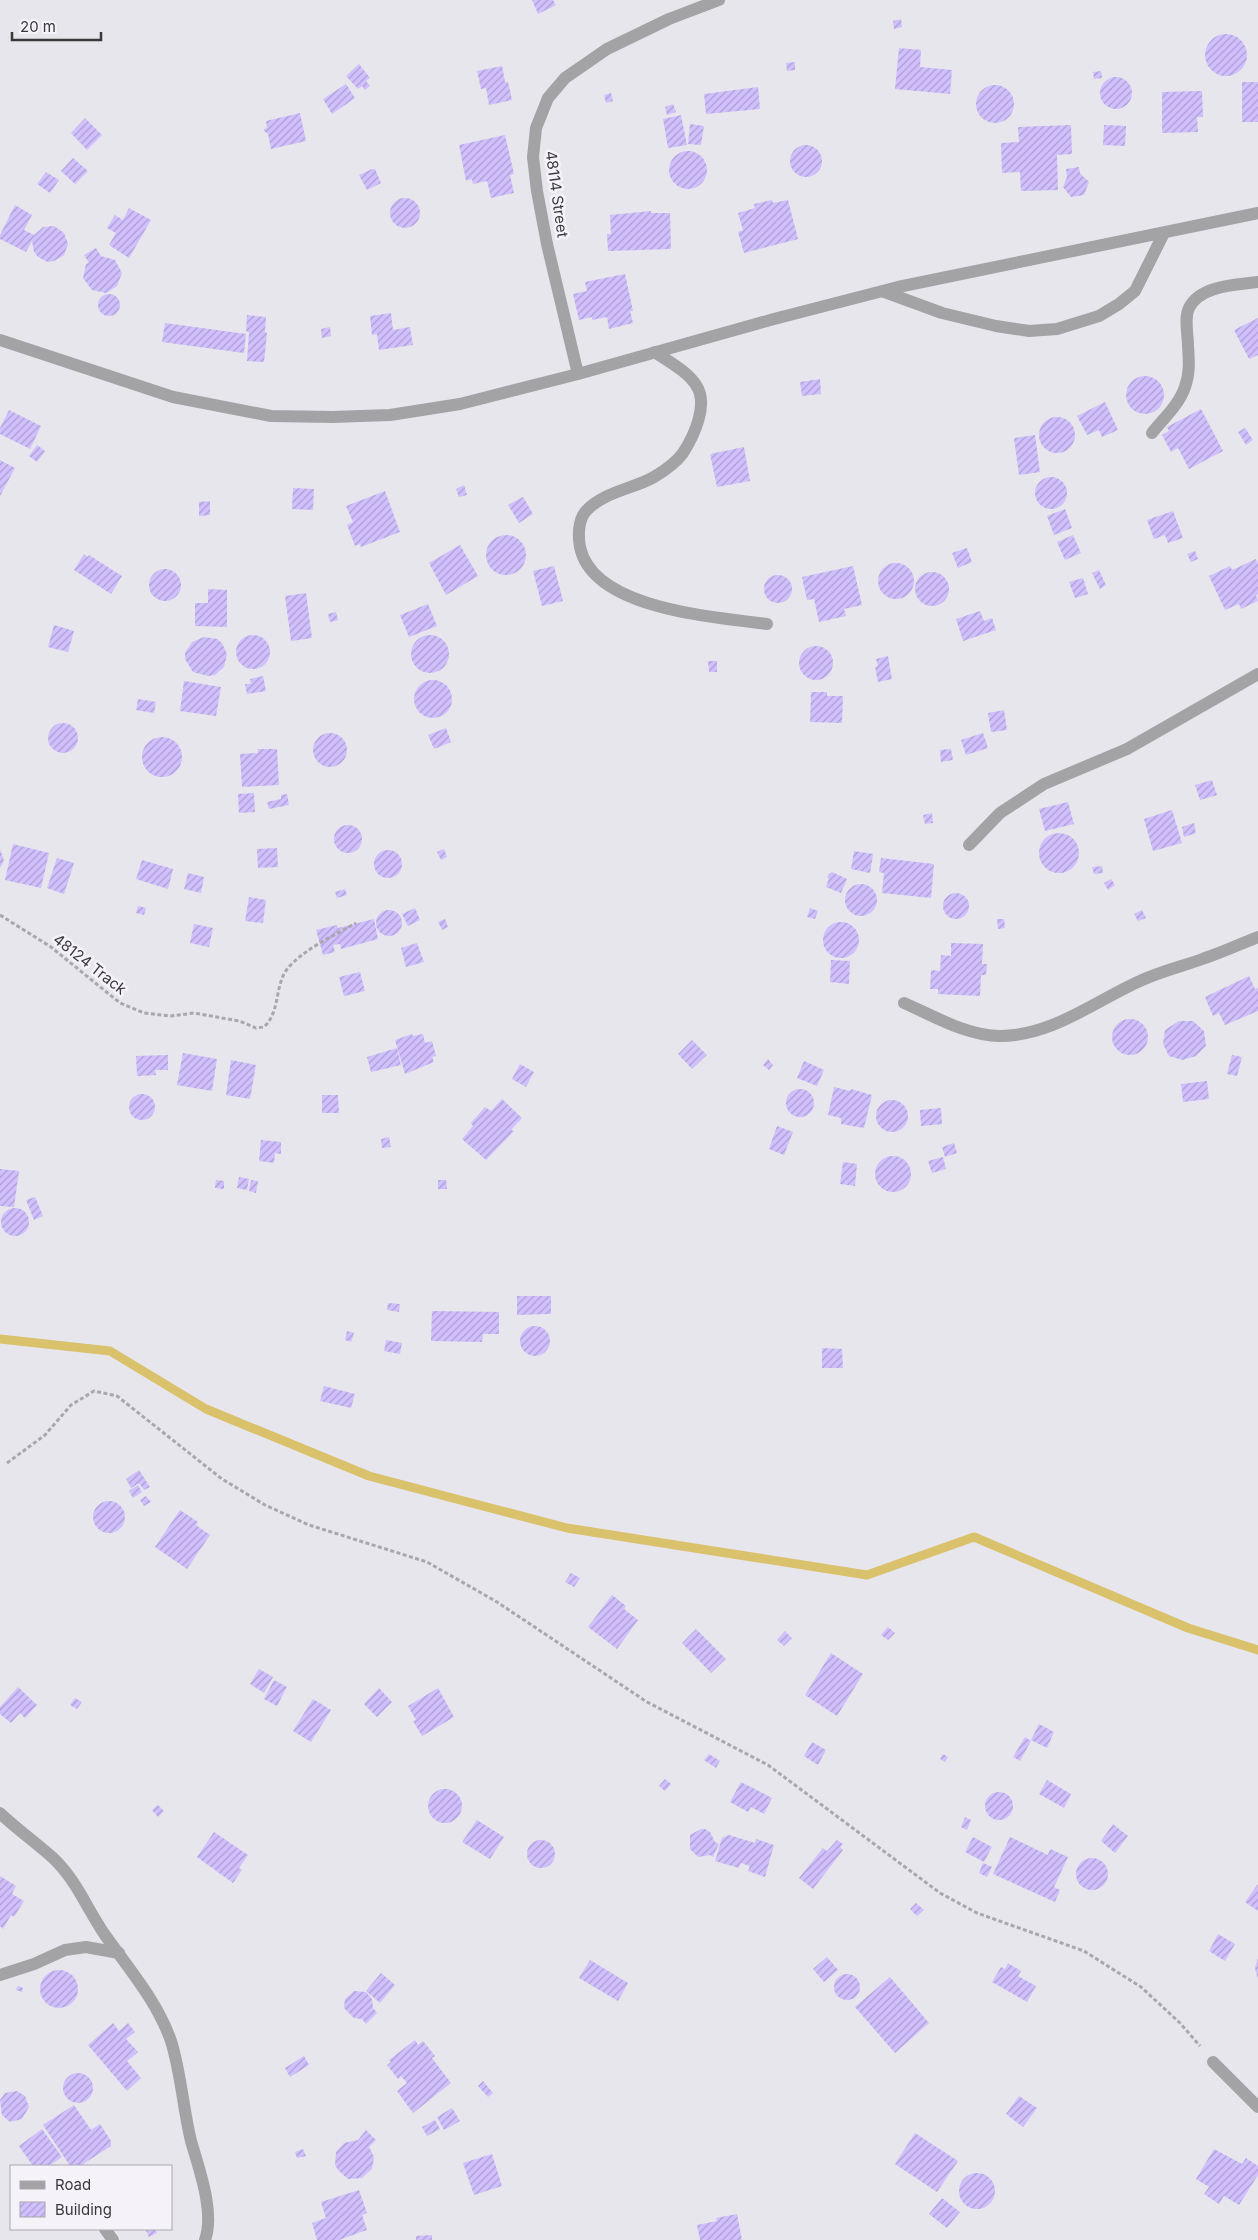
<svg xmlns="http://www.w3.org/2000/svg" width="1258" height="2240" font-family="Inter,sans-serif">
<defs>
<pattern id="building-hatch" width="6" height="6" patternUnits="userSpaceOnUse" patternTransform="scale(1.25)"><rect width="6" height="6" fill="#d1c0fe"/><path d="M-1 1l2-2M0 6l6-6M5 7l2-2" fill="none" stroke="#ab9dcf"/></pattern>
</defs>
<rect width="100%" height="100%" fill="#e7e6ec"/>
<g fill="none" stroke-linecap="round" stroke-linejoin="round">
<path stroke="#dac16c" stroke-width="9" d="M0,1339L110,1351L206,1409L369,1476L567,1528L867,1575L974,1537L1188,1628L1258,1650"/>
</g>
<path fill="url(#building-hatch)" d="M532,0H553L556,5L538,14Z
M901,19L902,27L894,29L893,21Z
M1205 55a21 21 0 1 1 42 0a21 21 0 1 1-42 0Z
M899,48L921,50L920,67L952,70L950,94L895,89Z
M795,62V70L787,71L786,63Z
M359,64L370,78L366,81L370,86L365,90L362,86L358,89L346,76Z
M502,66L505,82H508L512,100L489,105L486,88L481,89L477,71Z
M1101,71L1102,78L1094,79L1093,72Z
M1100 93a16 16 0 1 1 32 0a16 16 0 1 1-32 0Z
M1242,82H1258V122H1242Z
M346,84L355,98L332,114L323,99Z
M976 104a19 19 0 1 1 38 0a19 19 0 1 1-38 0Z
M758,87L760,109L706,114L704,94Z
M1202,91L1203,117H1197L1198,132L1162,133V92Z
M611,93L613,101L606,103L604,95Z
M673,104L676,112L667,115L665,107Z
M300,113L306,141L271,149L268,134L264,131V129L267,128L266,121Z
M681,115L687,145L668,148L663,119Z
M85,118L102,135L87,150L71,133Z
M690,124L704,126L701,145L688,144Z
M1071,125L1072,154L1057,155L1058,190L1021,191L1020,172L1002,173L1001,143L1019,142L1018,127Z
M1104,125L1126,126L1125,146L1103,145Z
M505,135L514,174L510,175L514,193L491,198L487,181L473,184L472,179L466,181L459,145Z
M790 161a16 16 0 1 1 32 0a16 16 0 1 1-32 0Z
M669 170a19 19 0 1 1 38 0a19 19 0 1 1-38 0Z
M73,158L88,171L75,184L61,171Z
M1079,167L1080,173L1089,182L1084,195L1071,197L1063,187L1067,177L1066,169Z
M372,169H375L381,183L367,190L359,175Z
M46,172L59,180L50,193L37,184Z
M390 213a15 15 0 1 1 30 0a15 15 0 1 1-30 0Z
M772,200L773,203L788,200L798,239L744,253L738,232L743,230L738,213L755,208L754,204Z
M15,205L32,215L24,230L34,235L43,227L54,226L64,233L68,244L64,255L54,261L48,262L38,257L34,252L32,241L26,252L0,239V235Z
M129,208L151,220L129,258L109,245L116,233L107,228L115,215L123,220Z
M651,211V213H670L671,249L608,251L607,234H611L610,215Z
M96,248L101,256L115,260L122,273L117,286L106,293L92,290L83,278L86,264L89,263L84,255Z
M625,274L633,311H630L633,323L609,329L607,317L592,320V317L579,320L573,294L587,291L585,282Z
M98 305a11 11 0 1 1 22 0a11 11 0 1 1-22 0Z
M391,313L393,330L410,327L413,345L379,350L377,334L372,335L370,316Z
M247,315L266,317L265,332L267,333L264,362L247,361L249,332L246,331Z
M1258,318V355L1249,359L1234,330Z
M165,323L246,334L244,353L162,342Z
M330,327L331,336L322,338L321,329Z
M1126 395a19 19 0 1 1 38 0a19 19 0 1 1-38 0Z
M820,379L821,394L802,396L800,382Z
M1105,402L1118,430L1102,437L1099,430L1087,435L1077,416Z
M1201,409L1223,451L1189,469L1178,448L1171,452L1162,435L1169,431L1167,427Z
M9,410L41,426L30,449L0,434V428Z
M1039 435a18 18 0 1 1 36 0a18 18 0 1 1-36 0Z
M1245,428L1253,440L1246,445L1238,432Z
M1035,435L1040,472L1019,475L1014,438Z
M37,445L45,451L37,462L29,456Z
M744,447L750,481L717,487L710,454Z
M0,460L15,468L0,496Z
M1035 493a16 16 0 1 1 32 0a16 16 0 1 1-32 0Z
M464,485L467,495L459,497L456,489Z
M293,488L314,489L313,510L292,509Z
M385,491L400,532L361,547L360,544L355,546L347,525L353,522L346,506Z
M523,497L533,514L519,523L508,505Z
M210,501V515L199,516V502Z
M1065,509L1072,528L1054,535L1047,516Z
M1173,511L1183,538L1168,543L1165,535L1154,539L1147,520Z
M486 555a20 20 0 1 1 40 0a20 20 0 1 1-40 0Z
M1073,535L1081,553L1065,560L1057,542Z
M460,545L478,576L446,595L429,563Z
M967,548L972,562L958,568L952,553Z
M1195,551L1198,559L1191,562L1187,554Z
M84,554L88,557L89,555L122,576L111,594L74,570Z
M1256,559L1258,564V594L1256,595L1258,601L1241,609L1239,604L1225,610L1209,576L1230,566L1232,570Z
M878 581a18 18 0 1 1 36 0a18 18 0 1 1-36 0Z
M554,566L563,601L542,606L533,571Z
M853,566L862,605L844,609L846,616L819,622L814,599L807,600L802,577Z
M149 585a16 16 0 1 1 32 0a16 16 0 1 1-32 0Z
M1099,570L1106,585L1100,589L1092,573Z
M915 589a17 17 0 1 1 34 0a17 17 0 1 1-34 0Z
M764 589a14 14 0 1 1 28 0a14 14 0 1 1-28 0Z
M1083,578L1088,594L1075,598L1069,582Z
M208,589L227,590V627L195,626V603H208Z
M306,593L312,638L291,641L285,596Z
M428,604L437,626L409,637L400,615Z
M980,611L984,621L992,618L996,630L963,641L956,619Z
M336,612L338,620L330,622L328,614Z
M54,625L74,631L68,652L48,647Z
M411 654a19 19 0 1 1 38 0a19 19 0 1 1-38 0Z
M236 652a17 17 0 1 1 34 0a17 17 0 1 1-34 0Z
M204,637L217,639L222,643L227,654L224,667L215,675L208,676L193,672L185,659V653L192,642Z
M799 663a17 17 0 1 1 34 0a17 17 0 1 1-34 0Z
M888,656L892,679L878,682L875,667L878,666L876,659Z
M708,661H717V672H709Z
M263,676L266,691L247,694L245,684H251L250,679Z
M414 699a19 19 0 1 1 38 0a19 19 0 1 1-38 0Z
M184,681L221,687L216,716L180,711Z
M811,692H827V696H843L842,723L810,722Z
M138,699L156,702L154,713L136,710Z
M1004,710L1007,730L991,732L988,713Z
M48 738a15 15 0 1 1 30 0a15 15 0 1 1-30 0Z
M446,728L451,742L434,749L428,735Z
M983,733L988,748L966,755L961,740Z
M313 750a17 17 0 1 1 34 0a17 17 0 1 1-34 0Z
M142 757a20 20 0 1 1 40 0a20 20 0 1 1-40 0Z
M258,749H277L279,785L242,787L240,754L258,753Z
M951,749L953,760L941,762L940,750Z
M1212,780L1217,795L1200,800L1195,785Z
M254,793L255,812L239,813L238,794Z
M287,794L289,805L269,809L267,802L281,799V795Z
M1068,802L1074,824L1045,831L1039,809Z
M1172,810L1182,843L1153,851L1144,819Z
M932,813L933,823L925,824L923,815Z
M1194,823L1196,833L1184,837L1182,827Z
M334 839a14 14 0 1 1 28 0a14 14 0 1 1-28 0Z
M1039 853a20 20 0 1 1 40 0a20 20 0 1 1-40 0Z
M13,844L49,853L41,888L5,880Z
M277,848L278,867L258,868L257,849Z
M0,849L4,861L0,868Z
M444,849L447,857L441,860L437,852Z
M374 864a14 14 0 1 1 28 0a14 14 0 1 1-28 0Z
M854,851L873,854L870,873L851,869Z
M57,858L74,863L64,894L47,888Z
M881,858L934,864L931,898L882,893L884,873L879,872Z
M142,860L173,869L168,889L136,879Z
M1102,866L1103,873L1094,874L1092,867Z
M832,872L847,879L841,893L826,887L829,878H827L829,874Z
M188,873L204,877L201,893L184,889Z
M1111,879L1115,885L1108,890L1104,883Z
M845 900a16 16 0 1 1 32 0a16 16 0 1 1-32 0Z
M345,889L347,895L337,898L335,892Z
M943 906a13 13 0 1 1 26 0a13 13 0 1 1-26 0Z
M249,897L266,900L263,923L245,921Z
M138,906L146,908L144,915L136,913Z
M415,908L420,920L408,926L402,914Z
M810,908L818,911L815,919L807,917Z
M376 923a13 13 0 1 1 26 0a13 13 0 1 1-26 0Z
M1142,910L1146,918L1138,921L1134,914Z
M374,919L378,939L341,949L340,944L333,945L335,952L323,955L316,930L337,925L338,928Z
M445,919L448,927L442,930L438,922Z
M997,919H1004L1005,928L998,929Z
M823 940a18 18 0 1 1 36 0a18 18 0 1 1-36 0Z
M194,924L213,928L209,947L190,943Z
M417,943L424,962L406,967L401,948Z
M951,943L983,944L982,964H987L986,975H981L980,996L938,994V989H930L931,970L940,971L941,955L951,956Z
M831,960L850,961L849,984L830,982Z
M360,972L365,991L344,996L339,977Z
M1249,976L1255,989L1258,988V1011L1225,1025L1219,1013L1213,1016L1205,997Z
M1112 1037a18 18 0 1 1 36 0a18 18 0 1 1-36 0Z
M1179,1021H1193L1204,1031L1206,1046L1196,1056L1182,1060L1169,1056L1163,1044L1165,1030Z
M412,1034L413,1036L423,1034L425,1043L432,1041L436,1056L432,1057L434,1062L405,1074L395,1040Z
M692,1040L707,1055L692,1069L678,1054Z
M397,1048L401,1065L371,1072L367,1057Z
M183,1053L217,1059L212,1091L177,1085Z
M168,1055V1070H155L156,1075L137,1076L136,1056Z
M1232,1055L1242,1057L1237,1076L1227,1074Z
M768,1059L773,1065L769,1070L763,1065Z
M231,1060L256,1065L250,1099L226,1095Z
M804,1061L824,1070L817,1086L797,1078Z
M520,1064L534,1072L526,1087L512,1079Z
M1207,1081L1209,1099L1183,1102L1181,1084Z
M834,1087L850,1091L851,1089L872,1095L864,1128L841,1124V1118L828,1115Z
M786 1103a14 14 0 1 1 28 0a14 14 0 1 1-28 0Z
M129 1107a13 13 0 1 1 26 0a13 13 0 1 1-26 0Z
M322,1095H338L339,1113H322Z
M502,1099L522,1118L511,1130L514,1131L486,1160L462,1139L473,1126L471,1123L485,1107L491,1111Z
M876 1116a16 16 0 1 1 32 0a16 16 0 1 1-32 0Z
M941,1108L942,1124L921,1126L920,1110Z
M777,1126L793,1132L784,1155L769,1149Z
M389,1137L391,1147L382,1148L381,1139Z
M261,1140L281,1142V1154L275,1153L274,1163L259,1161Z
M954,1143L957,1153L945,1157L942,1147Z
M875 1174a18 18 0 1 1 36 0a18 18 0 1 1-36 0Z
M943,1157L946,1169L932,1173L928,1161Z
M843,1162L857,1164L855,1186L840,1184Z
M0,1169L19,1171L14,1207L0,1206Z
M239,1177L249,1179L247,1190L237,1188Z
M216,1180L224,1181V1189L215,1188Z
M251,1180L258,1181L256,1193L249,1191Z
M438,1180H446L447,1189H438Z
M35,1197L43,1216L34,1220L26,1200Z
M1 1222a14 14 0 1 1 28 0a14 14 0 1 1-28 0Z
M517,1296H551V1314L517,1315Z
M388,1303L400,1304L399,1312L387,1310Z
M432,1311L499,1312V1334H483L482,1342L431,1341Z
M520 1341a15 15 0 1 1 30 0a15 15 0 1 1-30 0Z
M347,1331L354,1333L351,1342L345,1340Z
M386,1340L402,1343L400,1354L384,1351Z
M822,1348L842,1349L843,1368H822Z
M324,1386L355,1394L351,1408L320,1401Z
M139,1470L150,1487L144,1490L139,1483L131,1488L126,1479Z
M138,1485L142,1492L133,1498L129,1491Z
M146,1496L151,1502L144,1506L140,1500Z
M93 1517a16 16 0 1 1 32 0a16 16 0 1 1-32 0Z
M180,1510L198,1522L196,1525L210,1535L187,1569L155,1547Z
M571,1573L580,1578L574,1587L565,1582Z
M612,1595L626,1606L624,1609L638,1620L617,1649L588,1627Z
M888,1627L895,1633L888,1640L881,1635Z
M696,1629L726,1659L711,1673L682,1643Z
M785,1631L792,1638L784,1646L777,1640Z
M831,1653L863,1674L837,1716L805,1695Z
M259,1669L273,1677L264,1693L250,1684Z
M274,1680L287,1687L277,1706L264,1699Z
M18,1687L37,1705L25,1718L20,1713L11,1723L0,1714V1707Z
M379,1688L392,1702L377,1717L364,1704Z
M438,1688L454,1717L422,1736L413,1721L416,1720L408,1706Z
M75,1698L82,1702L77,1709L70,1705Z
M313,1699L331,1710L311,1742L293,1731Z
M1039,1724L1054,1732L1047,1748L1031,1740Z
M1025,1737L1031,1741L1020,1761L1013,1757Z
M812,1742L826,1750L818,1765L804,1756Z
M709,1754L720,1761L716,1768L704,1760Z
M943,1754L948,1757L945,1762L940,1759Z
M665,1779L671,1784L665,1791L659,1786Z
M1047,1780L1071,1794L1064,1808L1039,1794Z
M741,1782L772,1798L764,1814L751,1807L748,1812L730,1802Z
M428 1806a17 17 0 1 1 34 0a17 17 0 1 1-34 0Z
M985 1806a14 14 0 1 1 28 0a14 14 0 1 1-28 0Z
M158,1805L164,1811L158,1817L152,1810Z
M965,1817L971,1820L967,1830L961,1827Z
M477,1820L504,1837L490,1859L462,1842Z
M1113,1824L1128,1836L1115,1853L1101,1841Z
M701,1829H705L710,1832L715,1842L719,1844L713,1857L710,1855L698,1857L690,1849V1835Z
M214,1832L248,1855L239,1868L242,1870L233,1883L197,1857Z
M729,1835L755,1843L756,1839L774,1845L765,1877L748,1871L750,1866L741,1863L739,1868L715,1861L722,1838Z
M973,1837L992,1847L984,1862L965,1852Z
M1010,1837L1048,1855L1050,1849L1068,1857L1054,1887L1060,1890L1055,1902L993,1874Z
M527 1854a14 14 0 1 1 28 0a14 14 0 1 1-28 0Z
M837,1840L843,1844L840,1847L843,1850L813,1889L799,1878L823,1848L827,1851Z
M1076 1874a16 16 0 1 1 32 0a16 16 0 1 1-32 0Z
M983,1863L992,1867L987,1877L979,1873Z
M0,1876L16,1886L12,1894L24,1901L14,1917L11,1915L3,1929L0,1926Z
M1258,1884V1911L1245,1902Z
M916,1903L924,1910L917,1916L910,1909Z
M1218,1934L1235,1944L1225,1961L1209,1951Z
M827,1957L838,1970L824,1982L813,1969Z
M1258,1958V1980L1255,1968Z
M590,1960L628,1983L618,2001L579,1978Z
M1008,1963L1021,1971L1018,1976L1036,1986L1027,2002L992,1982L1001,1967L1005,1969Z
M40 1989a19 19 0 1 1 38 0a19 19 0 1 1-38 0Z
M381,1973L395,1985L380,2003L366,1991Z
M834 1987a13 13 0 1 1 26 0a13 13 0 1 1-26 0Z
M890,1977L929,2023L895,2053L855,2007Z
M18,1986L23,1988L22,1992L16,1990Z
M354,1991L366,1992L372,1999L373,2008L377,2013L366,2024L362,2019L354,2018L344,2008L345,1999Z
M113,2023L119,2031L128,2023L135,2032L126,2039L138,2052L127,2061L141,2078L127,2091L88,2045Z
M415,2040L418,2045L423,2041L435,2056L432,2058L451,2083L413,2113L397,2091L407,2083L401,2076L398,2079L387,2065L391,2062L389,2060Z
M304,2056L309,2065L290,2077L285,2068Z
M63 2088a15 15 0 1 1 30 0a15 15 0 1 1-30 0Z
M483,2081L493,2093L488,2097L478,2086Z
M17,2091L25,2096L29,2107L22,2119L10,2122L2,2115L0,2100L5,2093Z
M1019,2096L1037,2108L1023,2127L1006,2114Z
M74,2105L91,2130L100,2124L111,2141V2146L80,2166H70L43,2125Z
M452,2108L460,2121L444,2130L437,2117Z
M435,2120L440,2129L427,2136L422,2127Z
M42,2129L62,2157L49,2166H33L19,2146Z
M366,2130L376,2140L369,2147L374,2157L372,2169L362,2178L348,2179L338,2170L335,2165L336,2152L344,2143L358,2140Z
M915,2133L958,2161L937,2192L895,2164Z
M303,2149L306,2156L297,2158L295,2152Z
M1214,2149L1242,2164L1246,2158L1258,2166V2175L1239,2205L1224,2196L1219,2204L1204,2194L1209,2187L1196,2179Z
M492,2154L502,2186L474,2195L463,2163Z
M959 2191a18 18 0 1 1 36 0a18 18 0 1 1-36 0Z
M359,2190L367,2213L362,2215L367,2230L339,2240H317L312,2223L326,2218L321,2202Z
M942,2198L960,2212L947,2228L929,2214Z
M737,2214L742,2240H700L697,2225L717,2221L716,2218Z
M145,2229H155L157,2233L149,2237Z
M432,2235V2240H416V2236Z"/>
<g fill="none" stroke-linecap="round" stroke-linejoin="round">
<path stroke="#a8a7ac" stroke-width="3" stroke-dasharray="4 2.5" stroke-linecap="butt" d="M0,915L51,947L120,1003L144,1013L171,1016L194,1013L239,1021L256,1028L264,1027C281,1011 274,985 288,968C304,949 335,935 356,923
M7,1463L45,1435L71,1405L94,1391L117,1396L222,1479L265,1505L309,1525L427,1562L497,1602L647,1702L768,1765L940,1893L977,1913L1084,1951L1141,1987L1180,2023L1200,2046"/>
<path stroke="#a3a2a5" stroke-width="12" d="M0,1975L34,1964L65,1950L86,1947L119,1953
M105,2229L113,2240"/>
<path stroke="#a3a2a5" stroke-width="12" d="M882,291L942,313L996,326L1029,331L1057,329L1099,316L1119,304L1135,291L1164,233
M0,340L173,397L271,416L332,417L390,415L460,404L578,374L774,319L898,287L1258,213
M655,352C669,362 687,371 696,385C709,404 694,436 683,453C676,463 664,471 654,477C633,489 603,492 586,511C578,520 578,536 580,547C593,610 716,617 767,624
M578,374L547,244L537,191L533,157L536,128L548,98L565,78L607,49L669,19L719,0
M1152,433C1163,419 1179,405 1185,387C1190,373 1189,360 1188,346C1188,334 1184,318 1189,308C1200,285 1237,285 1258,282
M969,845L1000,813L1044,784L1127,749L1258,674
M904,1003C934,1016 967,1036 1000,1036C1052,1036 1095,1001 1140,981C1161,971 1184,966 1205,958C1223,952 1240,944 1258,937
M0,1813C17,1829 35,1842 52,1857C76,1879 87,1909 105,1935C129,1969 157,2001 171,2041C181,2073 183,2108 191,2141C199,2169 215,2212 205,2240
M1213,2062L1258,2107"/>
</g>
<g text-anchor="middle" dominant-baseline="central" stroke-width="5" stroke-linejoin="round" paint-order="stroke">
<g font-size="15" fill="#39383a" stroke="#f5f3f9">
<text transform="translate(557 194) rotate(82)">48114 Street</text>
<text transform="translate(90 964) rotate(38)">48124 Track</text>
</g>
</g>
<rect x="10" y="2165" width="162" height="65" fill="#f5f3f9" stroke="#aaa8ad"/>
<rect x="20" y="2181" width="25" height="8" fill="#a3a2a5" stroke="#aaa8ad"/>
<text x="55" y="2190" font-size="15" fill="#39383a">Road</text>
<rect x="20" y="2202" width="25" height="15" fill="url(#building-hatch)" stroke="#aaa8ad"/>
<text x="55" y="2215" font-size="15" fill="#39383a">Building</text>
<path d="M12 32v8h89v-8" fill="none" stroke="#39383a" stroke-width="2.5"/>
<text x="20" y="32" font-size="15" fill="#39383a" stroke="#f5f3f9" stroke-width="4" paint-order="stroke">20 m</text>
</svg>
